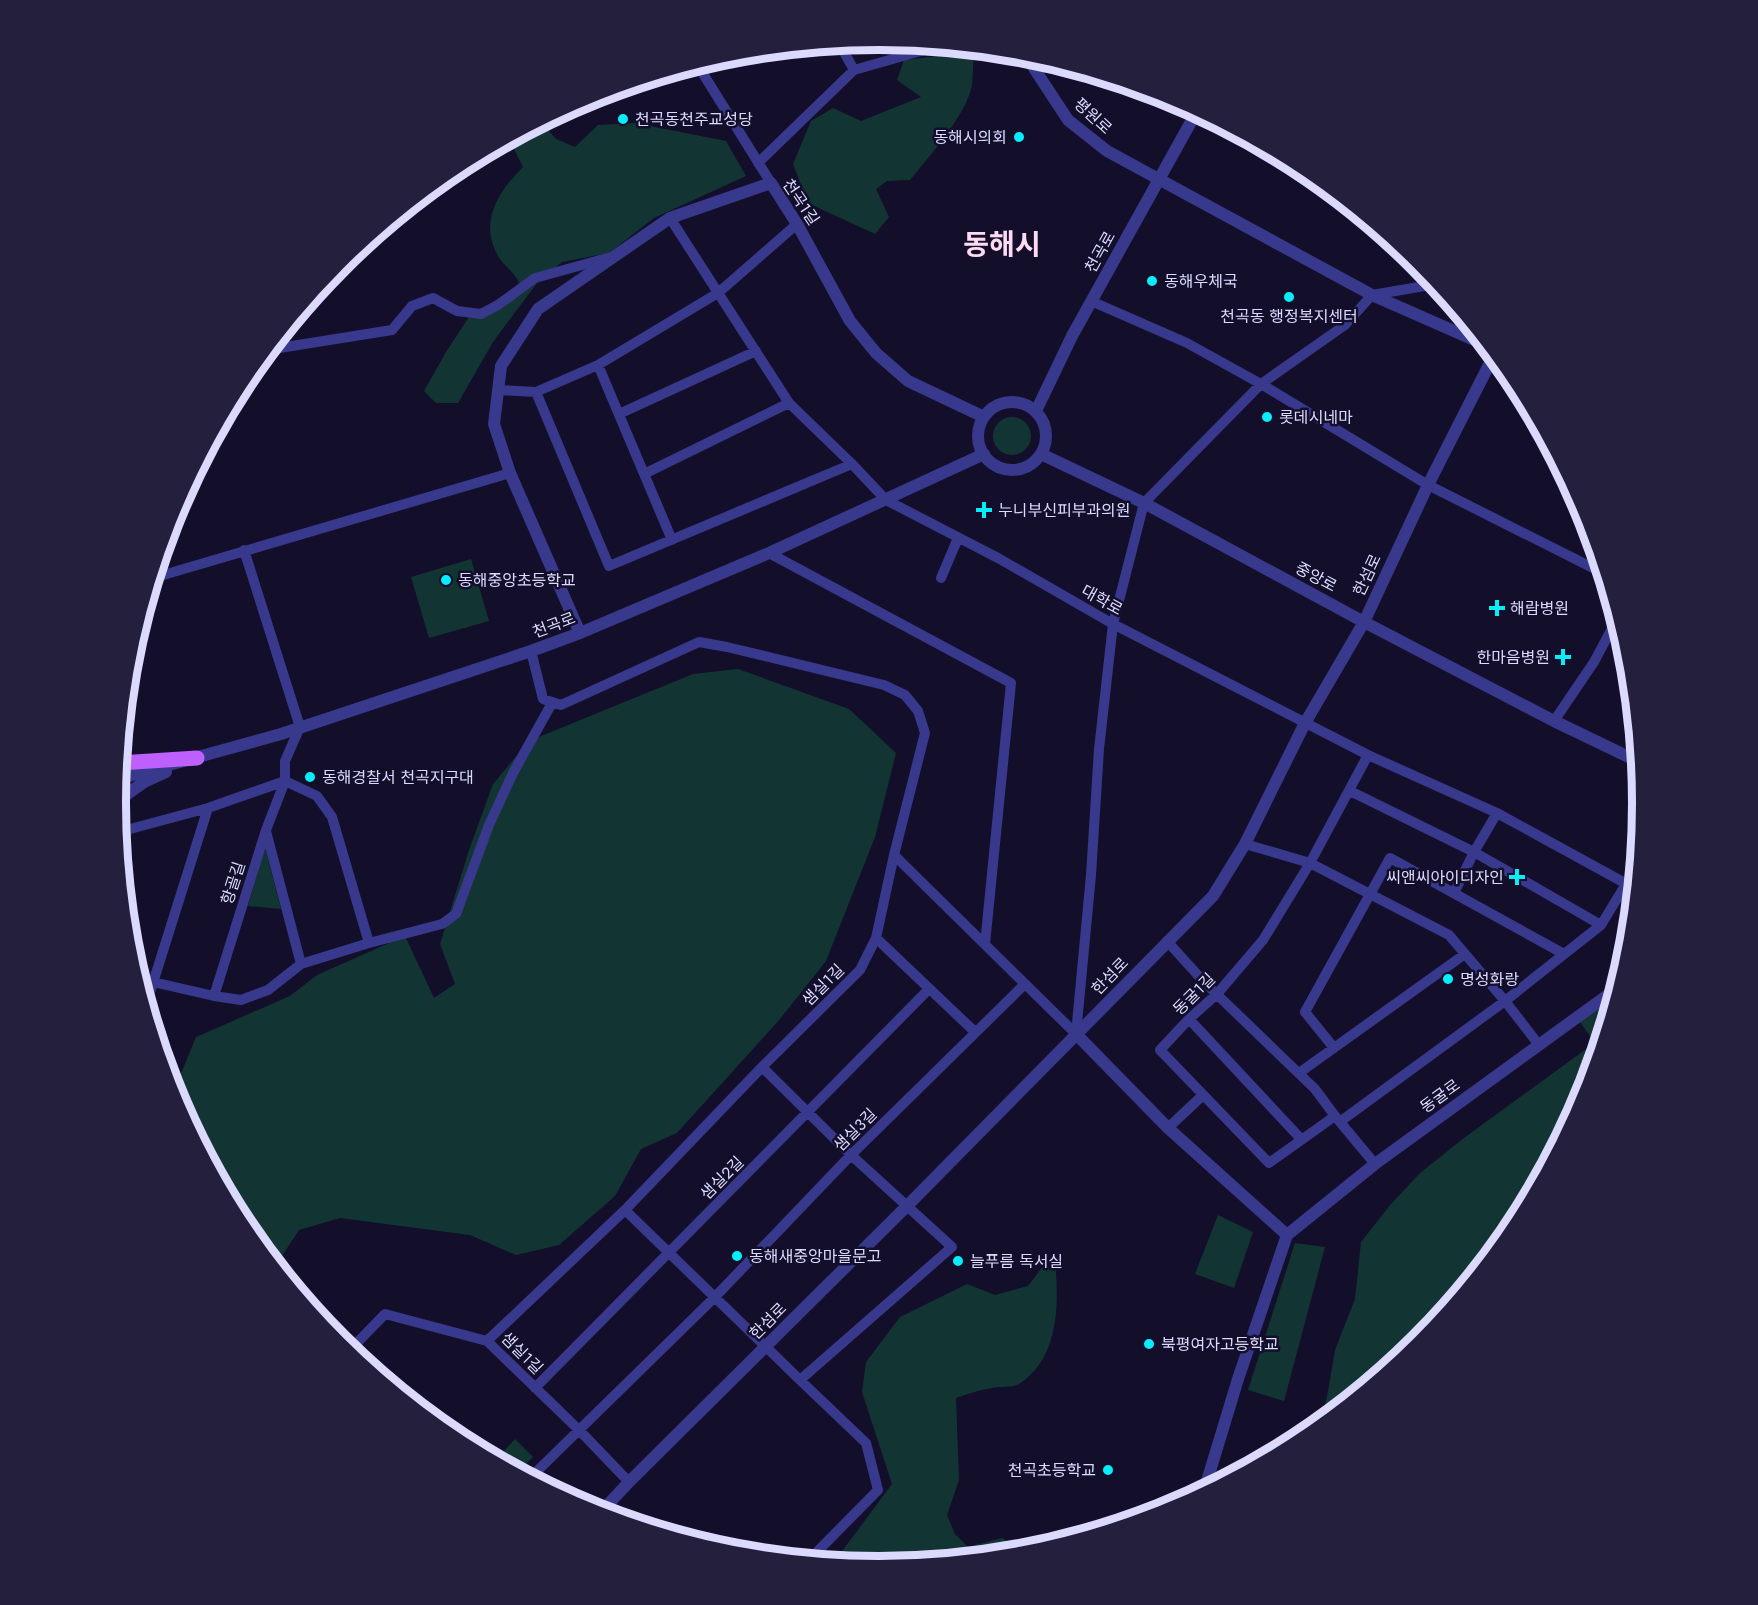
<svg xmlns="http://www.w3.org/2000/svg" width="1758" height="1605" font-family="Jost,'Noto Sans KR',sans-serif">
<rect width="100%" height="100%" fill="#130f2b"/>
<path fill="#123533" d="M974,52C973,63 973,74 972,85C967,114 928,158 910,180L887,181L876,189L889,217L875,234L808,203L793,164L811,121L833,108L861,121L921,97L897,80L904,60Z
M541,122L556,139L575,147L598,125L635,123L726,141L746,176L654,218L609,253L562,262L537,283L507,323L493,342L458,403H436L424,391L446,352L469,317L520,285C513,270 508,270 500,259C477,224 498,192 523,167L514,149L499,144Z
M993 436a19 19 0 1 1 38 0a19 19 0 1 1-38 0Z
M471,559L489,621L429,638L411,577Z
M738,669L849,709L896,753L875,837L826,961L780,1019L677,1133L641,1149L615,1196L559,1245L516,1255L470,1235L340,1218L299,1230L276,1265L244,1226L173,1093L196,1037L290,996L317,975L405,936L434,998L455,984L440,944L469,850L493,784L529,741L693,674Z
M265,848L281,909L248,906Z
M1616,989L1601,1040H1593L1577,1018Z
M1600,1043L1584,1095L1514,1227L1419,1343L1320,1424L1327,1397L1335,1350L1355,1299L1361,1242L1391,1204L1420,1173L1464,1138L1593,1044Z
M1218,1215L1253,1232L1234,1288L1195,1274Z
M1295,1243L1325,1247L1284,1401L1248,1390Z
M1054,1252C1059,1296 1062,1357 1019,1384C1012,1388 1000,1386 992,1388C980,1390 967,1394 956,1398L959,1480L947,1515L955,1534L968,1547L1002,1538L1025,1552L879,1566L834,1562L892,1484L862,1392L866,1362L900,1317L967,1284L995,1295L1028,1286Z
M515,1439L533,1457L521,1469L496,1460Z"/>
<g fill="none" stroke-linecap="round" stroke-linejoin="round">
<path stroke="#38388c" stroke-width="10" d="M839,43L854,70
M697,64L771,183
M758,163L854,70L942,45
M670,218L789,403L852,464L886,500L998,558L1113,624L1368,755L1497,813L1634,888
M1091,301L1187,343L1261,384L1428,485L1603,573
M267,350L392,330L412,306L433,298L457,311L481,314L498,305L535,278L611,257
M598,365L672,540
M498,390L536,392L598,365L718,293L797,224
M536,392L609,566L852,464
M619,414L756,351
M644,474L789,403
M769,553L1011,683L985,944
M153,578L510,473
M941,578L958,538
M531,651L543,699L561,705L699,642L727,647L884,685L905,695L918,711L925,733L894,855L876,938L860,970L762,1067L625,1210L487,1341L580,1431L629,1482
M1554,721L1594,662L1617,619
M1350,791L1474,852L1454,893
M1497,813L1474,852L1601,925
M266,831L301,964
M119,839L130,829L208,808L285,781
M1245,844L1310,863L1449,935L1505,1001L1539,1045
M894,855L1076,1034
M876,938L975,1032
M1167,941L1204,982L1315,1089L1335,1116L1375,1164
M369,943L442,924L456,914L489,825L513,773L552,703
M153,982L214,996L241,1000L268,990L301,964L369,943L332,817L317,796L285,781V761L300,727L244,550
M214,996L266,830L285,781
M146,1005L208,808
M1189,1019L1301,1139
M1076,1034L1091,875L1099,749L1113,624L1144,503L1261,384L1345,325L1372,295L1436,284
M1334,1048L1305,1012L1390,858L1564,954
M1299,1073L1465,954
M1335,1116L1269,1163L1160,1050L1189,1019L1217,994L1263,940L1310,863L1368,755
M1341,1121L1505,1001L1601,925L1626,884
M1168,1128L1203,1095
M625,1210L800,1380L952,1247L851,1155L762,1067
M349,1351L385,1314L487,1341
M800,1380L866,1443L878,1490L810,1559
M535,1388L929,989
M530,1478L714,1298L851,1155L1025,984"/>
<path stroke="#38388c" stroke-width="12" d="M1024,53L1068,120L1107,151L1372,295L1488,346
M978 436a34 34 0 1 1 68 0a34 34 0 1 1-68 0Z
M1036,411L1072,336L1197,111
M1041,454L1144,503L1364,622L1554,721L1639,762
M580,633L510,473L494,424L501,366L538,309L670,218L771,183L797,224L850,321L876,353L908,381L984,417
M118,779L281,734L531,651L580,633L769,553L984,454
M116,802L144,782L166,772
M1076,1034L1168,1128L1287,1235
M1204,1491L1238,1379L1287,1235L1375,1164L1616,989
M601,1512L629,1482L906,1207L1213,896L1245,844L1305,723L1364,622L1428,485L1494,355"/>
<path stroke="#be60ff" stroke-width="15" d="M119,763L197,758"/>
</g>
<g fill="#05eeff" stroke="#130f2b" stroke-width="2">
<circle cx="623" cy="119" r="6"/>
<circle cx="1019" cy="137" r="6"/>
<circle cx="1152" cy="281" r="6"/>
<circle cx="1289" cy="297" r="6"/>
<circle cx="1267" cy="417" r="6"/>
<path d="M981 501h6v6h6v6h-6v6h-6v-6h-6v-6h6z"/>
<circle cx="446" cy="580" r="6"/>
<path d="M1494 599h6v6h6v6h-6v6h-6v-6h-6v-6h6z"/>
<path d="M1560 648h6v6h6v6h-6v6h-6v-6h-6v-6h6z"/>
<circle cx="310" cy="777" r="6"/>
<path d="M1514 868h6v6h6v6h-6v6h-6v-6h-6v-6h6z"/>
<circle cx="1448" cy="979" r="6"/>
<circle cx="737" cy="1256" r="6"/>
<circle cx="958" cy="1261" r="6"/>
<circle cx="1149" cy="1344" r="6"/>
<circle cx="1108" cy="1470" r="6"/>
</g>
<g text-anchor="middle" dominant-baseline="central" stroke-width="5" stroke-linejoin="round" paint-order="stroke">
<g font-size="16" fill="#dcd9ff" stroke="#130f2b">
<text transform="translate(1093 116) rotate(43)">평원로</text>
<text transform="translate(801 202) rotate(56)">천곡1길</text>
<text transform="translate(1100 252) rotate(-61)">천곡로</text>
<text transform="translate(1367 575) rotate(-65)">한섬로</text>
<text transform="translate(1316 577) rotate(28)">중앙로</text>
<text transform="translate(1102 600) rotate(29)">대학로</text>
<text transform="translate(554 625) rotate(-21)">천곡로</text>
<text transform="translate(233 883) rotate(-72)">항골길</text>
<text transform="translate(1110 976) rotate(-46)">한섬로</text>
<text transform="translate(823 985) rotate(-45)">샘실1길</text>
<text transform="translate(1194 994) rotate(-45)">동굴1길</text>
<text transform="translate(1440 1096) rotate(-36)">동굴로</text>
<text transform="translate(855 1130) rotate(-45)">샘실3길</text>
<text transform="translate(722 1178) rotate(-45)">샘실2길</text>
<text transform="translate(768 1321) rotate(-45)">한섬로</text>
<text transform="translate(522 1353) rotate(45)">샘실1길</text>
</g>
<g font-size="16" fill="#dcd9ff" stroke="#130f2b" text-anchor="start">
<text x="635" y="119">천곡동천주교성당</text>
<text x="1007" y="137" text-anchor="end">동해시의회</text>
<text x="1164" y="281">동해우체국</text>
<text x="1289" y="316" text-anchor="middle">천곡동 행정복지센터</text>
<text x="1279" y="417">롯데시네마</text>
<text x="998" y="510">누니부신피부과의원</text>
<text x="458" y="580">동해중앙초등학교</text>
<text x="1510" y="608">해람병원</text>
<text x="1550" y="657" text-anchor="end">한마음병원</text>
<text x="322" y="777">동해경찰서 천곡지구대</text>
<text x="1504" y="877" text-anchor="end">씨앤씨아이디자인</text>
<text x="1460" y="979">명성화랑</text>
<text x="749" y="1256">동해새중앙마을문고</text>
<text x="970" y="1261">늘푸름 독서실</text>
<text x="1161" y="1344">북평여자고등학교</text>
<text x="1096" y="1470" text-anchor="end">천곡초등학교</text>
</g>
<g font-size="28" font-weight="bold" fill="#ffdbf3" stroke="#130f2b">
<text x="1002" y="244">동해시</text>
</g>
</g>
<path d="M0 0H1758V1605H0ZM126 803a753 753 0 1 1 1506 0a753 753 0 1 1-1506 0Z" fill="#231f3c" fill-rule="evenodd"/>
<path fill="none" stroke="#dcd9ff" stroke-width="8" d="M126 803a753 753 0 1 1 1506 0a753 753 0 1 1-1506 0Z"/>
</svg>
